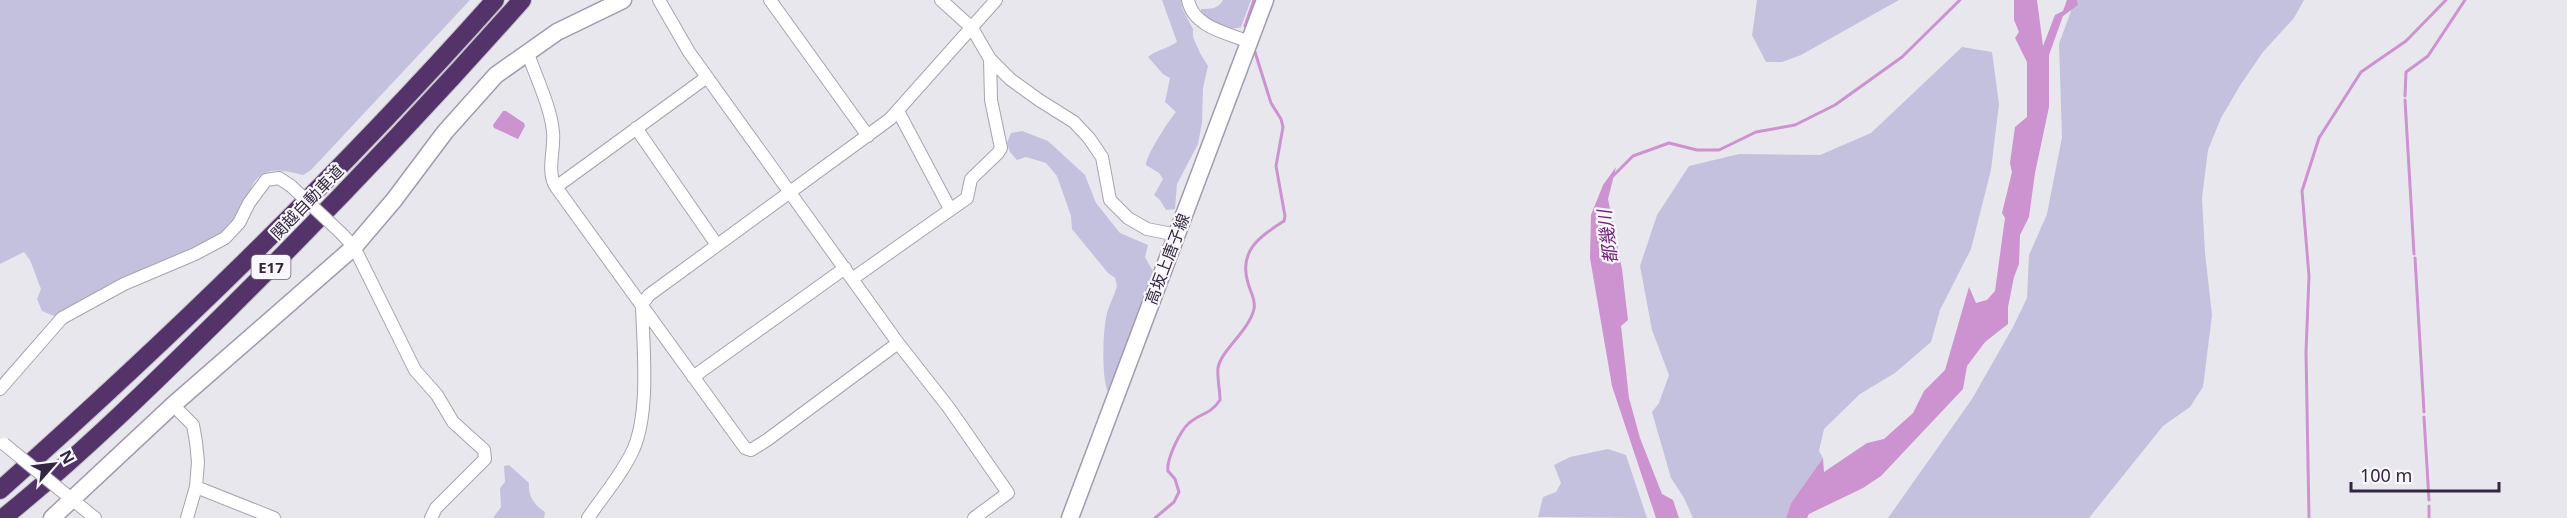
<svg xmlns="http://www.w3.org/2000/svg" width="2567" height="518" font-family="'Noto Sans','Noto Sans JP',sans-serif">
<rect width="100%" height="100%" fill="#e9e7ee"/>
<path fill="#c3c1de" d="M0,0H470L311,170L303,175C285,170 264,165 253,184C250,190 248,196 246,201C239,215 227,227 217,238L115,286L105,288L54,316L42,311L37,299L41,289L30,260L24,252L0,264Z
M1162,0H1181L1182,8L1193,29V37L1200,53L1208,66L1203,88L1202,123L1198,144L1177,184L1175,209L1166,210L1160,200L1154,195L1163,179L1159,173L1146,165C1145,157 1169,120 1176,112L1165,102L1170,78L1163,74L1148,57C1158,49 1167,49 1177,42Z
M1223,0H1251L1241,27C1227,32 1213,22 1201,15V9C1211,9 1218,9 1223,0Z
M1757,0H1899L1801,55L1782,62H1766L1752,35Z
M2075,0H2304L2294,18L2263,52L2241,84L2221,118L2208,150L2202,198L2205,253L2212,315L2203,387L2190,407L2163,426L2089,518H1888L1972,399L2013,327L2027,298L2029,255L2047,214L2062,137L2059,44Z
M1962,47L1992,52L1999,104L1991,170L1971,249L1940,310L1931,342L1895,373L1860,394L1824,429L1819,451L1823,458L1791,503L1786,518H1693L1684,498L1671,478L1652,412L1659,403L1669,375L1652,330L1640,266L1657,215L1689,166L1739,154L1820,155L1871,133Z
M1022,131L1048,141L1085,175L1096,203L1120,233L1148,245L1145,257L1154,273L1109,393C1101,383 1103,332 1106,318C1108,306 1114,297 1117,286L1115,278L1108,273L1072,229L1071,216L1057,176L1046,163L1026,157L1017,160L1010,152L1007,143L1011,133Z
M1608,449L1626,455L1647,518L1538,517L1543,497L1556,492L1561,483L1554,465L1570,457Z
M509,465L529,483C528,496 534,505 545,512L544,518H493L501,507L500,488L505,482L504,466Z"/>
<path fill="#cd92d0" d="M2014,0H2037L2043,46L2055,15L2063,11L2067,0H2077L2078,5L2063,16L2049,55V107L2035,173L2029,217L2020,235L2019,264L2014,277L2008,307V324L1985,342L1967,366L1963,389L1881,476L1863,488L1809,514L1807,518H1786L1791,503L1823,458L1824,472L1867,443L1884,439L1913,413L1924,391L1945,370L1969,287L1976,303L1987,300L1995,291L2005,218L2002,213L2012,172L2010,163L2015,127L2027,117V62L2015,38L2019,32L2014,20Z
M503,111H506L524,123L525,126L518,139L494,128L493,125Z
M1616,167L1608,199L1622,269L1628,320L1621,326L1629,398L1640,438L1662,494L1673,500L1679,518H1656L1612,386L1590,258L1591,215L1603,185Z"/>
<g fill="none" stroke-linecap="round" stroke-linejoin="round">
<path stroke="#cd92d0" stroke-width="3" d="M1245,26L1254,0
M2405,96L2406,72L2428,56L2465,0
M2405,100L2414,254
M1611,178L1633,156L1669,143L1697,150H1719L1756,132L1795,125L1835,105L1902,57L1960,0
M2415,258L2424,412
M2424,417L2429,500
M1155,518L1174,502L1179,492L1175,479L1168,471C1166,460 1180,431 1189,423C1201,413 1211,414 1220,400C1220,390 1217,378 1218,368C1221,350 1249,331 1254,309C1256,299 1250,292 1248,283C1238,250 1261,236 1284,221L1285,216L1276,166L1283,127L1281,119L1271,103L1255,52
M2309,518L2306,352L2309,276L2302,191L2319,138L2361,72L2406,41L2446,0
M2429,518V506"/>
<g stroke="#a8a2af" stroke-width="14">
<path id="street" d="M659,0L689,52L898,343L949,408L1008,493L974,518
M770,0L868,136
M941,0L972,28L990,59L1010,79L1039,100L1074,122L1089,138L1102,157L1110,200L1128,218L1147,229L1177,235
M1188,0C1193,27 1227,33 1250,42
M527,51C535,75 551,107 553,132C555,148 546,172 556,187
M707,77L556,187L745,448L751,450L767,440L898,343
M898,111L950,209
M636,128L717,245
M342,234L354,247L415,370L437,395L453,422L484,450L485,459L436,508L431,518
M852,279L967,198L971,179L998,153L1001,148L991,100L990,59
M693,377L845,268
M0,389L62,318L124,284L195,254L225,238L239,223L249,203L266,180L279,178L291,186
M173,405L193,425L196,442L198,462L196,487L187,518
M196,487L274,518
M58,488L95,518
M588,518C603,496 623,473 634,448C650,409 643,346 642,304L649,295L890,119L996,0"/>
</g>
<g stroke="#a499af" stroke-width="19">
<path id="secondary" d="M52,518L173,405L354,247L394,200L445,132L496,75L557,32L623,0
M1070,518L1265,0"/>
</g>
<g stroke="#c6c2ca" stroke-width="20">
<path id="highway" d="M0,490C173,336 341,173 495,0
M3,518C82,454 154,383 226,312C328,211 427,107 522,0"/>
</g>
<use href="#street" stroke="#fff" stroke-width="12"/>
<use href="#secondary" stroke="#fff" stroke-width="16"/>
<use href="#highway" stroke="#54336b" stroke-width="18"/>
<g stroke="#a8a2af" stroke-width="14" stroke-linecap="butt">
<path id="street-bridge" d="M291,186L342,234
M4,444L58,488"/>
</g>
<use href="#street-bridge" stroke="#fff" stroke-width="12"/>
</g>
<g text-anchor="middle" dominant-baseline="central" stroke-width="4.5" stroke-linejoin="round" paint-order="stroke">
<rect fill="#f8f7fb" stroke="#6f6578" stroke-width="1.5" x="251.5" y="255" width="39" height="24" rx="4.5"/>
<g font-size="15" font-weight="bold" fill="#342640">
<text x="271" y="267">E17</text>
</g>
<g font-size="16" fill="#342640" stroke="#f8f7fb">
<text transform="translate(307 202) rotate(-46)">関越自動車道</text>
<text transform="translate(1167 259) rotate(-69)">高坂上唐子線</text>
</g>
<g font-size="18" font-style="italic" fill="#77227a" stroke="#f8f7fb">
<text transform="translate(1607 237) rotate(-97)">都幾川</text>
</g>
</g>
<g transform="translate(54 464) rotate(62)" stroke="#f8f7fb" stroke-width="4.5" paint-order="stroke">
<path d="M0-4.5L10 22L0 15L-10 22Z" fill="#342640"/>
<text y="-9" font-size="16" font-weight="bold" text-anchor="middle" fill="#342640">N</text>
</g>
<path d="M2351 482v9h148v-9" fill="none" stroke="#342640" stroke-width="3"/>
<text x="2360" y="482" font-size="18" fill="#342640" stroke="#f8f7fb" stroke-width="4.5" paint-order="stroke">100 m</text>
</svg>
